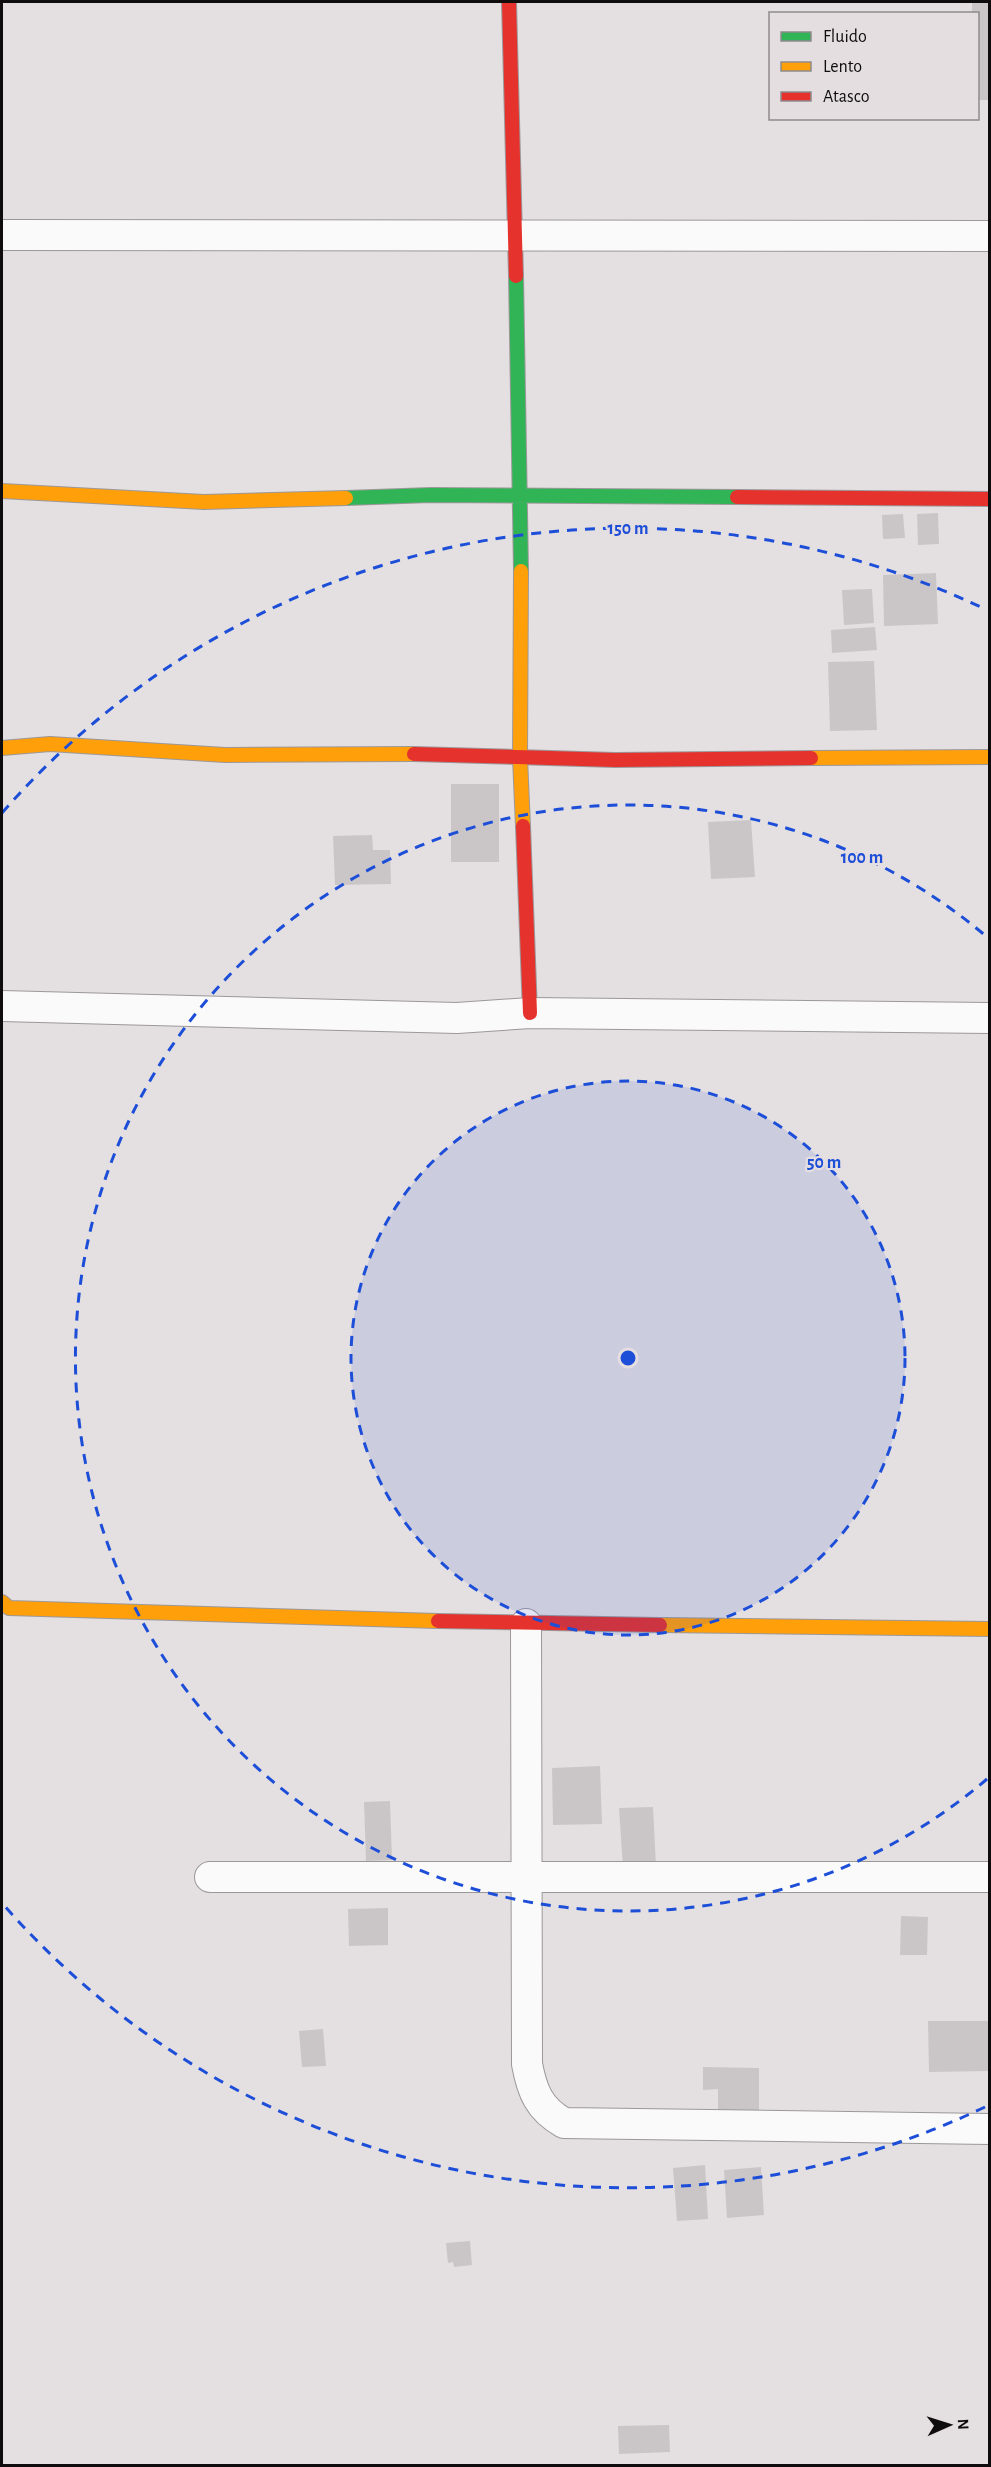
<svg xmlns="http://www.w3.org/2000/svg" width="991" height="2467" font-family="'Alegreya Sans',sans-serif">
<rect width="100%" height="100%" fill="#e4dfe1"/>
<path fill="#cac6c8" d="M972,2H990V100H978V14H972Z
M938,513L939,544L918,545L917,514Z
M903,514L905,538L883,539L882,515Z
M936,573L938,624L884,626L883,575Z
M872,589L874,623L844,625L842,590Z
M875,627L877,650L832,653L831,630Z
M874,661L877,730L830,731L828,662Z
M451,784H499V862H451Z
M751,820L755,877L711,879L708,822Z
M372,835L373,850H390L391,884L335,885L333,836Z
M600,1766L602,1824L553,1825L552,1768Z
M390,1801L392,1860L366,1861L364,1802Z
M653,1807L656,1866L623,1867L619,1808Z
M388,1908V1945L349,1946L348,1909Z
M901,1916L928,1917L927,1955H900Z
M928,2021H990V2071L929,2072Z
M323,2029L326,2066L302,2067L299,2031Z
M703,2067L759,2068V2114L718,2113V2089L703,2090Z
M705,2165L708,2219L677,2221L673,2168Z
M761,2167L764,2215L727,2218L724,2170Z
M470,2241L472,2265L454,2267L453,2262L448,2263L446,2243Z
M669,2425L670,2452L619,2454L618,2426Z"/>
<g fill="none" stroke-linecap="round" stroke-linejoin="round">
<g stroke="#9c989a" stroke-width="32">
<path id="street" d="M2,235L990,236
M2,1006L457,1018L530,1013L990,1018
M526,1624L527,2064C532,2091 539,2109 564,2123L990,2129
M210,1877H990"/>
</g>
<g stroke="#9c989a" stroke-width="16">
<path id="fast" d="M516,276L521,571
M346,498L431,495L737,497"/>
</g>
<g stroke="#9c989a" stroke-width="16">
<path id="slow" d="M2,491L204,502L346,498
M521,571L520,758L523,826
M2,748L50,744L225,755L414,754
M811,758L990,757
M2,1602L9,1608L438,1621
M660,1625L990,1629"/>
</g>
<g stroke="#9c989a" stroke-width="16">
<path id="jam" d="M509,2L516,276
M737,497L990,499
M414,754L615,760L811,758
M523,826L530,1013
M438,1621L660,1625"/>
</g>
<use href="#street" stroke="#fbfafa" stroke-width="30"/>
<use href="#fast" stroke="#30b455" stroke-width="14"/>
<use href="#slow" stroke="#ff9f0a" stroke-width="14"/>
<use href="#jam" stroke="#e5322d" stroke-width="14"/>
</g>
<circle cx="628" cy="1358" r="277" fill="#1d4ed8" fill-opacity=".12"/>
<g fill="none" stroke="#1d4ed8" stroke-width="3" stroke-dasharray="10 8">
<circle cx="628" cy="1358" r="277"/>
<path d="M987 1779A553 553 0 1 1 987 937"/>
<path d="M985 2107A830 830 0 0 1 2 1903M2 813A830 830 0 0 1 985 609"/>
</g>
<circle cx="628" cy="1358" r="9" fill="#1d4ed8" stroke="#e5dee1" stroke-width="3"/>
<g font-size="18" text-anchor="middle" font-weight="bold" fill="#1d4ed8" stroke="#e5dee1" stroke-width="4.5" stroke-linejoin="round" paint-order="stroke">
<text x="628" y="534">150 m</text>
<text x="862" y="863">100 m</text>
<text x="824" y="1168">50 m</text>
</g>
<rect width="991" height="2467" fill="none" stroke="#0e0c0d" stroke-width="6"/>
<rect x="769" y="12" width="210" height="108" fill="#e5dee1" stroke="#8f8a8c" stroke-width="1.5"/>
<rect x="781" y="32" width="30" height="9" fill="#30b455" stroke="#8f8a8c" stroke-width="1.5"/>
<text x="823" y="42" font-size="18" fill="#0e0c0d">Fluido</text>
<rect x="781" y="62" width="30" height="9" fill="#ff9f0a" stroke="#8f8a8c" stroke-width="1.5"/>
<text x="823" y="72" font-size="18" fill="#0e0c0d">Lento</text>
<rect x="781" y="92" width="30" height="9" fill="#e5322d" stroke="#8f8a8c" stroke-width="1.5"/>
<text x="823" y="102" font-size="18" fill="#0e0c0d">Atasco</text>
<g transform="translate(949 2425) rotate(87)" stroke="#e5dee1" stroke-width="4.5" paint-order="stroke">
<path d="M0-4.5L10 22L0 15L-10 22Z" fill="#0e0c0d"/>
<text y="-9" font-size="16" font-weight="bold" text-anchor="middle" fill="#0e0c0d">N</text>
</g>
</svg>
